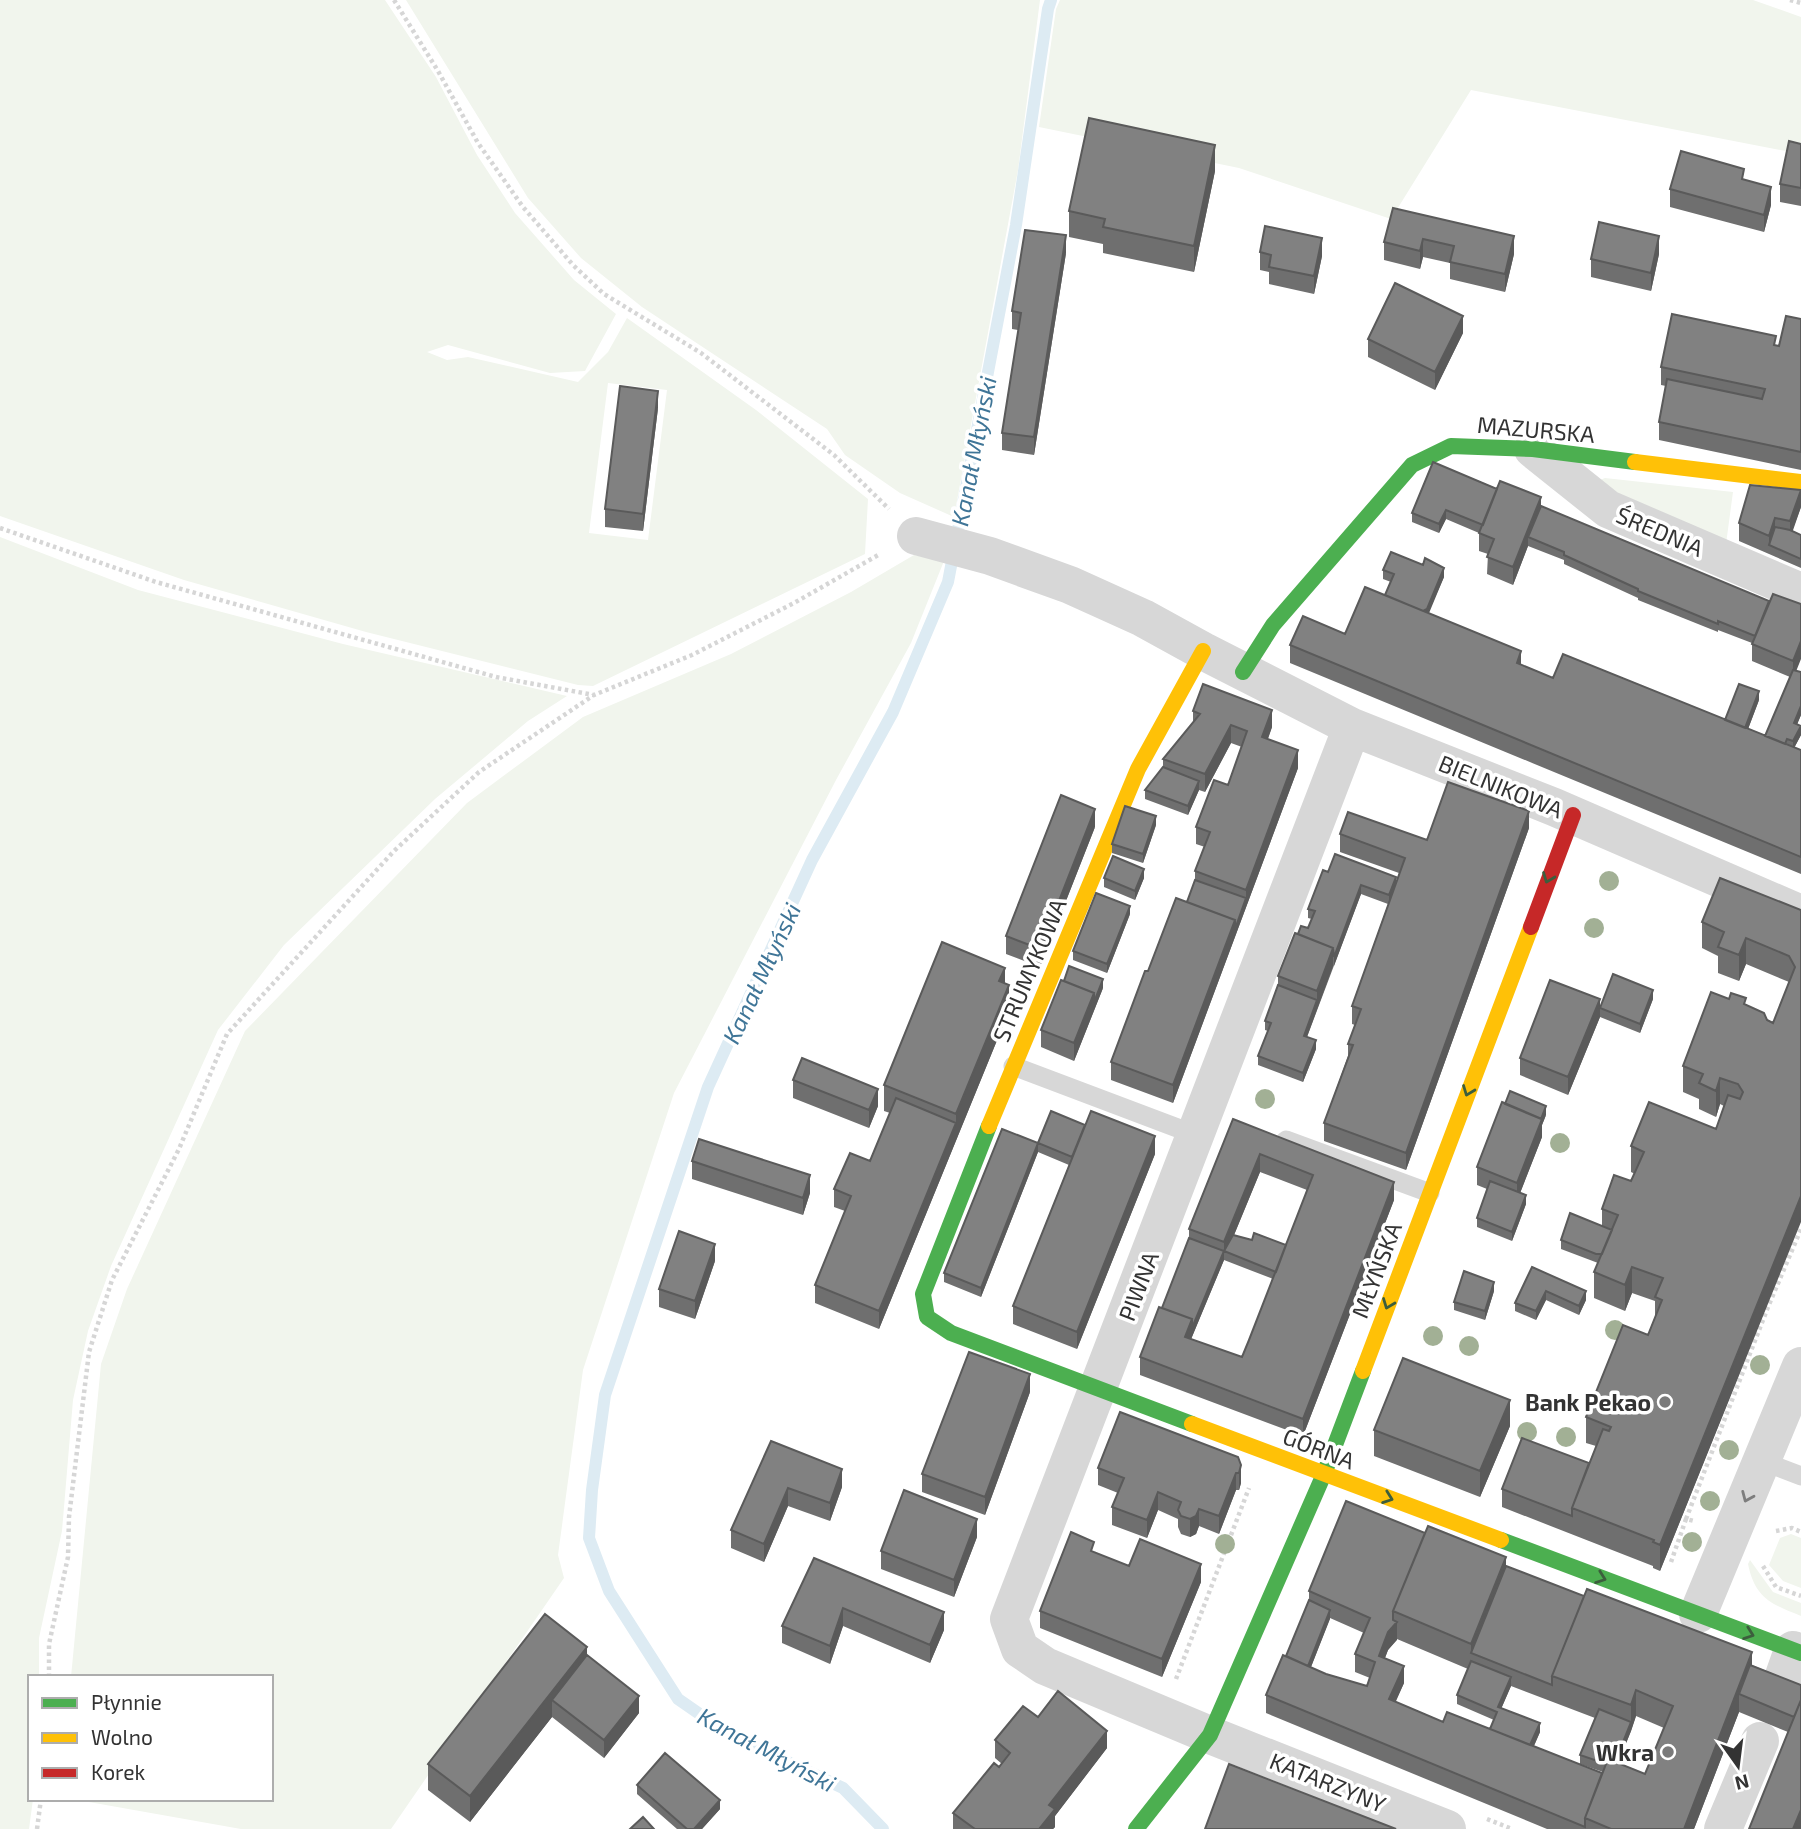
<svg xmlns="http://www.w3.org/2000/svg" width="1801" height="1829" font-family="'Exo 2',sans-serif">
<rect width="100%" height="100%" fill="#fff"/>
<path fill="#f1f5ed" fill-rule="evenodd" d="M0,0H385L436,77L477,155L515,213L574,280L616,314L585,371L550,373L448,345L427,352L447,360L468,357L578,382L608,352L627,318L756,410L868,499L865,554L593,686L578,685L366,632L184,580L0,516ZM608,383L667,390L648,540L589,533Z
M406,0H1040L1018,170L954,517L900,493L845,455L827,429L642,307L581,258L528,198Z
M1060,0H1753L1801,17V154L1471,90L1391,219L1239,168L1039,127L1056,9Z
M1605,478L1733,492L1726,544L1617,494L1600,480Z
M0,537L138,590L343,644L567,696L528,721L435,799L284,945L218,1030L111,1266L88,1331L73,1400L62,1531L39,1638V1677H30V1799H33L29,1829H0Z
M914,555L944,561L911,643L836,780L674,1093L583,1370L558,1555L564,1578L391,1829H241L72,1799H271V1677H71L101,1364L127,1289L245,1031L467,803L583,717L731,654L851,592Z
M1791,1534L1801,1538V1588L1783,1581L1769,1565L1780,1538Z
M1750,1560L1773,1592L1801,1603V1616C1771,1604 1755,1598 1748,1564Z"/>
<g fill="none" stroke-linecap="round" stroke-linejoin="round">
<path stroke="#ddebf3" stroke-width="12" d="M883,1829L843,1788L727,1733L678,1699L609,1591L589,1538L592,1490L605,1395L708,1087L812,860L893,712L948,582L1016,225L1048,9L1051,0"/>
<path stroke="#d6d6d6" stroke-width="4.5" stroke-dasharray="3.5 3.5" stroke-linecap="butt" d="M394,0L438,71L478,143L523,207L573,265L604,294L701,353L834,455L889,509
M1790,0L1801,3
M0,528L156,582L496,677L594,695
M1686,1519L1768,1307L1801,1229
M1776,1531L1792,1528L1801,1532
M1671,1562L1686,1519L1694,1521
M1763,1566L1776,1587L1801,1596
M49,1677V1644L68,1557L69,1517L89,1352L112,1280L179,1149L227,1034L394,851L479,772L594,695L692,655L794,603L880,554
M1176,1679L1249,1488
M1487,1819L1512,1829
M37,1829L41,1799"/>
<path stroke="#d7d7d7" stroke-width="19" d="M1013,1066L1196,1135
M1286,1140L1430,1193
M1762,1461L1801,1476"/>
<path stroke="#d7d7d7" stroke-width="38" d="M1533,449L1608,509L1801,592
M916,536L990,556L1070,585L1143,618L1203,651L1352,727L1554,807L1801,914
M1352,727L1009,1619L1020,1649L1045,1666L1210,1735L1447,1829
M1698,1614L1801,1366
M1778,1693L1793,1650
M1723,1829L1760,1741"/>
<path stroke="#4caf50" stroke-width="16" d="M1243,672L1273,625L1412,465L1451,446L1533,449L1635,462
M989,1126L923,1294L927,1317L951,1333L1192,1424
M1501,1540L1801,1653
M1136,1829L1210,1735L1324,1474L1363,1371"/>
<path stroke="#ffc107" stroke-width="16" d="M1635,462L1801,482
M989,1126L1138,769L1203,651
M1363,1371L1531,927
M1192,1424L1501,1540"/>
<path stroke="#c62828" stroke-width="16" d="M1531,927L1573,815"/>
</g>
<g fill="#a2b095">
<circle cx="1609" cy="881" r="10"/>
<circle cx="1594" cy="928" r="10"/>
<circle cx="1265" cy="1099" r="10"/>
<circle cx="1560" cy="1143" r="10"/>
<circle cx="1615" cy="1330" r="10"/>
<circle cx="1433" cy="1336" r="10"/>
<circle cx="1469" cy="1346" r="10"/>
<circle cx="1760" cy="1365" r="10"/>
<circle cx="1527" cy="1432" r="10"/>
<circle cx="1566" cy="1437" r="10"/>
<circle cx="1729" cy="1450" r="10"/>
<circle cx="1710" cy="1501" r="10"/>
<circle cx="1692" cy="1542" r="10"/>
<circle cx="1225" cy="1544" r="10"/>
</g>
<path fill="#6f6f6f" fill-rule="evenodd" d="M1801,144V206L1780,202V184Z
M1215,171L1194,272L1103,253V244L1069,237V211Z
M1744,180L1771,205L1764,232L1670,207V189Z
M1393,208L1514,254L1505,292L1450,279V263L1423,257L1420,269L1384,260V242Z
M1260,252L1322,256L1314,294L1269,284V272L1260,270Z
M1066,253L1034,455L1002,450V433L1018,330L1012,329V311Z
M1659,254L1651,291L1591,277V259Z
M1801,319V470L1659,440V422L1666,386L1661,385V367L1776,345L1779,346Z
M1463,333L1435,390L1368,357V339Z
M658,408L643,531L605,527V509Z
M1433,462L1769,601L1773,594L1796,671L1801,715L1797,724L1801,735L1794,748L1801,750V874L1290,663V645L1345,634L1385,595L1391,582L1383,579V570L1444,577L1428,613L1521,665L1553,678L1725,720L1759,700L1748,729L1765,736L1790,677L1752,661V643L1718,630V632L1638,600V598L1564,564V560L1528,546L1513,585L1487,574L1488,554L1479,551V533L1446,519L1439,533L1412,522V513Z
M1801,507L1792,531L1801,535V568L1739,541V523Z
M1193,711L1272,727L1268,739L1298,768L1173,1103L1111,1080V1062L1148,971L1187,902L1195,880V871L1205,847L1196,844V827L1228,785L1242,747L1231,743L1205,792L1199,790L1188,815L1145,799V790L1163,767V759L1193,722Z
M1156,825L1143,863L1112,853V844Z
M1095,827L1040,967L1006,954V936Z
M1529,828L1406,1170L1324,1141V1123L1348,1056V1044L1355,1025L1352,1024V1006L1388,904L1361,894L1307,1037L1316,1049L1303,1082L1258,1065V1056L1268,1031L1265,1030V1021L1278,985V976L1298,934L1308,928L1312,919L1308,918V909L1328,872L1396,883L1399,873L1340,852V834L1427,840Z
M1104,878H1144L1135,900L1104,887Z
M1801,910L1768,1302L1660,1571L1653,1568V1566L1502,1507V1489L1589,1463L1596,1446L1586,1443V1417L1648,1335L1655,1318V1301L1632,1293L1625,1311L1594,1298V1272L1598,1263L1561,1249V1240L1602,1226V1209L1631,1181L1635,1174L1631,1172V1146L1716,1129L1724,1106L1720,1104L1716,1117L1699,1109V1099L1683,1092V1066L1746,1005L1773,1023L1789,982L1746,964L1739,981L1718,973V956L1702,948V922Z
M1130,914L1107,973L1073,960V951Z
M1005,983L1009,1011L879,1329L815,1303V1285L845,1211L834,1207V1189L870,1161L890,1113L884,1111V1085Z
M1103,988L1074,1061L1041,1047V1030Z
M1653,999L1640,1033L1600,1017L1568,1095L1520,1075V1058L1600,1008Z
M793,1080L878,1106L869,1128L793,1098Z
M1546,1115L1542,1125V1137L1520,1193L1526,1204L1512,1241L1477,1227V1218L1487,1189L1477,1185V1167Z
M1233,1119L1394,1200L1303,1436L1140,1375V1357L1162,1308L1189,1238V1229ZM1260,1172L1307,1190L1286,1245L1252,1240L1234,1235ZM1224,1260L1273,1279L1242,1357L1191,1339Z
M1038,1143L1155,1154L1077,1349L1013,1324V1306L1069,1165L1038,1152L981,1297L944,1282V1273Z
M692,1161L810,1193L803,1215L692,1179Z
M715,1261L695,1319L659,1307V1289Z
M1532,1267L1586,1300L1579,1315L1546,1300L1536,1320L1515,1311V1303Z
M1494,1291L1485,1320L1454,1310V1302Z
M1030,1392L985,1515L922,1492V1474Z
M1510,1426L1480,1497L1374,1456V1430Z
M771,1441L842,1487L830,1521L788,1506L764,1562L731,1548V1530Z
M1238,1457L1241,1483L1239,1490H1236L1219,1534L1199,1526L1196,1534L1190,1537L1181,1534L1178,1527V1519L1158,1510L1147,1538L1112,1525V1507L1118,1493L1098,1485V1468Z
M977,1537L954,1597L881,1569V1551Z
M1094,1553L1129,1566L1201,1582L1162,1677L1040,1628V1611Z
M814,1558L944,1630L930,1663L843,1626L830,1664L782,1643V1626Z
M1506,1566L1801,1685V1829L1788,1732L1739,1712L1694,1829H1547L1266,1713V1695L1286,1656L1309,1600V1591ZM1330,1618L1364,1633L1355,1654V1672L1370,1678L1367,1686L1326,1674L1311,1667ZM1397,1639L1468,1669L1457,1695V1704L1494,1720L1490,1729L1443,1722L1395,1702L1404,1683L1385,1658L1388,1650ZM1511,1686L1595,1718L1580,1755V1764L1603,1772L1602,1773L1534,1746L1540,1732L1501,1709ZM1636,1716L1664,1728L1645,1774L1618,1763L1631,1731Z
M587,1655L639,1713L604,1758L552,1717L470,1822L428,1790V1764Z
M1038,1717L1107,1748L1055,1816V1827L1053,1829H953V1813L1002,1764L995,1758V1740Z
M637,1785L720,1809L702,1829H677L637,1794Z"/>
<path fill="#5a5a5a" d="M1215,145V171L1194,272V246Z
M1771,187V205L1764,232V215Z
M1066,235V253L1034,455V437Z
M1514,236V254L1505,292V274Z
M1659,236V254L1651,291V273Z
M1322,238V256L1314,294V276Z
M1423,239V257L1420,269V251Z
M1463,316V333L1435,390V372Z
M658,391V408L643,531V514Z
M1801,490V507L1790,539V521Z
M1541,497V515L1528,537V546L1513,585V567Z
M1446,510V519L1439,533V524Z
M1775,518V536L1769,545V536Z
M1444,568V577L1427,618L1415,617Z
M1801,641V659L1793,679V661Z
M1521,651V669L1517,663Z
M1759,691V700L1745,737V728Z
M1801,706V715L1794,732V723Z
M1272,710V727L1262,754V737Z
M1231,725V743L1205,792V774Z
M1801,726V735L1793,750V741Z
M1298,750V768L1173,1103V1085L1235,920L1246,898V890Z
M1199,781V790L1188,815V806Z
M1095,809V827L1040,967V949Z
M1529,811V828L1406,1170V1153Z
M1156,816V825L1143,863V854Z
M1144,869V878L1135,900V891Z
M1396,877V886L1389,904V895Z
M1361,885V894L1334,966V957Z
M1130,906V914L1107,973V964Z
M1746,938V964L1739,981V955Z
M1333,948V966L1304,1045V1036L1317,1000V991Z
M1005,968V994L999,981Z
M1103,979V988L1074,1061V1043L1094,993Z
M1009,985V1011L879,1329V1311L956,1123V1114Z
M1653,990V999L1640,1033V1024Z
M1600,999V1017L1568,1095V1077Z
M1316,1040V1049L1303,1082V1073Z
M1720,1078V1104L1716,1117V1091Z
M878,1089V1106L869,1128V1110Z
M1546,1106V1115L1542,1125V1137L1517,1201V1183Z
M1155,1136V1154L1077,1349V1332Z
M1038,1143V1152L981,1297V1288Z
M1260,1154V1172L1227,1252L1224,1251V1242Z
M810,1175V1193L803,1215V1198Z
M1394,1182V1200L1303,1436V1419Z
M1526,1195V1204L1512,1241V1232Z
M1801,1196V1222L1660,1571V1545Z
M715,1244V1261L695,1319V1301Z
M1224,1251V1260L1192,1337V1328Z
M1632,1267V1293L1625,1311V1285Z
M1494,1282V1291L1485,1320V1311Z
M1546,1291V1300L1536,1320V1311Z
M1586,1291V1300L1579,1315V1306Z
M1192,1319V1337L1185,1354V1337Z
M1030,1374V1392L985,1515V1497Z
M1510,1400V1426L1480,1497V1471Z
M1241,1465V1483L1239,1490V1473Z
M842,1469V1487L830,1521V1503Z
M1236,1473V1490L1219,1534V1516Z
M788,1488V1506L764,1562V1544Z
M1158,1492V1510L1147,1538V1520Z
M1199,1509V1526L1196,1534L1190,1537V1519Z
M977,1519V1537L954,1597V1580Z
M1506,1557V1583L1471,1653V1644Z
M1201,1564V1582L1162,1677V1659Z
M843,1608V1626L830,1664V1646Z
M1330,1610V1619L1305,1682V1673Z
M944,1612V1630L930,1663V1645Z
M1397,1622V1640L1388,1650L1379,1673V1656L1388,1632Z
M587,1647V1673L552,1700V1717L470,1822V1796Z
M1752,1652V1678L1739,1694V1712L1694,1829H1684Z
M1404,1666V1683L1389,1717V1699Z
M1511,1677V1686L1498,1716V1707Z
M1636,1690V1716L1631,1731L1613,1776V1767L1631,1722V1705Z
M639,1696V1713L604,1758V1740Z
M1540,1723V1732L1527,1761V1752Z
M1107,1731V1748L1055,1816V1827L1053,1829H1039L1049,1805Z
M720,1800V1809L702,1829H694Z
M1801,1810V1829H1793Z"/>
<path fill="#818181" stroke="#5a5a5a" stroke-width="2" d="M1089,118L1215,145L1194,246L1103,227L1105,219L1069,211Z
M1789,141L1801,144V188L1780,184Z
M1681,151L1744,169L1742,179L1771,187L1764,215L1670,189Z
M1393,208L1514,236L1505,274L1450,262L1454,246L1423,239L1420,251L1384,242Z
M1599,222L1659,236L1651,273L1591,259Z
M1265,226L1322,238L1314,276L1269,267L1271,255L1260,252Z
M1025,230L1066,235L1034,437L1002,433L1021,313L1012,311Z
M1395,283L1463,316L1435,372L1368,339Z
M1672,314L1776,336L1774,345L1779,346L1786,316L1801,319V452L1659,422L1667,379L1762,399L1765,389L1661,367Z
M620,386L658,391L643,514L605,509Z
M1433,462L1497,489L1483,525L1446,510L1439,524L1412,513Z
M1500,481L1541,497L1513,567L1487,557L1494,539L1479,533Z
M1750,485L1801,490L1790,521L1775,518L1769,536L1739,523Z
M1541,506L1769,601L1755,636L1718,621V624L1638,591V589L1564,555V552L1528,537Z
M1775,527L1790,530L1801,535V559L1769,545Z
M1391,552L1423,565L1425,558L1444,568L1427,609L1423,611L1385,595L1394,574L1383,570Z
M1365,587L1521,651L1517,663L1553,678L1563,654L1801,750V857L1290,645L1303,616L1345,634Z
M1773,594L1801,604V641L1793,661L1752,644Z
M1793,670L1801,672V706L1794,723L1801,726L1793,741L1787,739L1785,744L1765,736Z
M1203,684L1272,710L1262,737L1298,750L1246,890L1195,871L1210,832L1196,827L1214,780L1228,785L1247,731L1231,725L1205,774L1163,759L1200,714L1193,711Z
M1739,684L1759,691L1745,728L1725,720Z
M1163,767L1199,781L1188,806L1145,790Z
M1448,782L1529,811L1406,1153L1324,1123L1353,1045L1348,1044L1361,1009L1352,1006L1405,858L1340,834L1348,812L1427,840Z
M1061,795L1095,809L1040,949L1006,936Z
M1125,806L1156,816L1143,854L1112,844Z
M1335,854L1396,877L1389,895L1361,885L1334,957L1333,948L1298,934L1301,926L1308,928L1315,911L1308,909L1323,870L1328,872Z
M1113,856L1144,869L1135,891L1104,878Z
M1720,878L1801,910V1196L1660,1545L1653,1542L1654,1540L1572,1508L1603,1429L1609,1431L1611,1427L1586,1417L1623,1325L1648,1335L1662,1300L1655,1297L1663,1278L1632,1267L1625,1285L1594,1272L1618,1215L1602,1209L1614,1175L1631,1181L1644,1152L1631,1146L1649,1102L1716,1129L1728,1095L1740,1099L1743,1092L1738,1084L1720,1078L1716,1091L1699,1083L1703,1074L1683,1066L1711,992L1729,999L1731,993L1746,998L1744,1004L1764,1013L1767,1020L1773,1023L1795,967L1789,956L1746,938L1739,955L1718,947L1724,932L1702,922Z
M1195,880L1246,898L1235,929V920L1187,902Z
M1096,893L1130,906L1107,964L1073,951Z
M1176,898L1235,920L1173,1085L1111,1062L1145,971H1148Z
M1295,933L1333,948L1317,991L1278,976Z
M942,942L1005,968L999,981L1009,985L956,1114L884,1085Z
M1069,966L1103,979L1094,1002V993L1064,981Z
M1613,974L1653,990L1640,1024L1600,1008Z
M1061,980L1094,993L1074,1043L1041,1030Z
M1550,980L1600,999L1568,1077L1520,1058Z
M1278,985L1317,1000L1304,1036L1316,1040L1303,1073L1258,1056L1271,1023L1265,1021Z
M802,1058L878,1089L869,1110L793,1080Z
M1510,1091L1546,1106L1541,1119L1505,1104Z
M896,1098L956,1123L879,1311L815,1285L851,1196L834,1189L850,1153L870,1161Z
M1502,1102L1542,1119L1517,1183L1477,1167Z
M1051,1111L1085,1125L1072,1157L1038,1143Z
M1091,1111L1155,1136L1077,1332L1013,1306Z
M1233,1119L1394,1182L1303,1419L1140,1357L1159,1307L1192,1319L1185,1337L1242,1357L1249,1340L1313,1175L1260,1154L1224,1242L1189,1229Z
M1002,1129L1038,1143L981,1288L944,1273Z
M699,1139L810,1175L803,1198L692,1161Z
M1490,1181L1526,1195L1512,1232L1477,1218Z
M1570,1213L1612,1230L1602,1254H1596L1561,1240Z
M679,1231L715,1244L695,1301L659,1289Z
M1254,1233L1286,1245L1276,1272L1224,1251L1233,1235L1252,1240Z
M1189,1238L1224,1251L1192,1328V1319L1162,1308Z
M1532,1267L1586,1291L1579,1306L1546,1291L1536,1311L1515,1303Z
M1464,1271L1494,1282L1485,1311L1454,1302Z
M969,1352L1030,1374L985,1497L922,1474Z
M1403,1358L1510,1400L1480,1471L1374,1430Z
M1120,1412L1238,1457L1241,1465L1239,1473H1236L1219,1516L1199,1509L1196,1516L1190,1519L1181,1516L1178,1510L1181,1502L1158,1492L1147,1520L1112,1507L1124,1478L1098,1468Z
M1522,1438L1589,1463L1572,1508V1516L1502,1489Z
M771,1441L842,1469L830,1503L788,1488L764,1544L731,1530Z
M904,1490L977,1519L954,1580L881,1551Z
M1346,1501L1425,1533L1393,1611V1620L1397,1622L1388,1632L1379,1656L1404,1666L1389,1699L1443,1722L1447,1712L1602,1773L1585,1818V1827L1266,1695L1283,1655L1326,1674L1367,1686L1375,1662L1355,1654L1370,1618L1309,1591Z
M1428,1526L1506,1557L1471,1644L1393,1611Z
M1071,1532L1094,1542L1091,1551L1129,1566L1140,1539L1201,1564L1162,1659L1040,1611Z
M814,1558L944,1612L930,1645L843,1608L830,1646L782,1626Z
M1506,1566L1584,1596L1552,1676V1685L1471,1653Z
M1587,1589L1752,1652L1684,1829H1611L1585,1818L1608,1759L1645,1774L1673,1706L1636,1690L1631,1705L1552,1676Z
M1309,1600L1330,1610L1308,1666L1286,1656Z
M545,1614L587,1647L470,1796L428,1764Z
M587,1655L639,1696L604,1740L552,1700Z
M1471,1661L1511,1677L1498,1707L1540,1723L1530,1745L1490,1729L1497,1712L1457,1695Z
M1750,1665L1801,1685V1700L1794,1717L1739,1694Z
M1058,1691L1107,1731L1049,1805L1055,1809L1039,1829H975L953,1813L994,1763L999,1767L1010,1753L995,1740L1023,1706L1038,1717Z
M1801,1700V1810L1793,1829H1749Z
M1599,1709L1631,1722L1615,1762L1608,1759L1606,1764L1580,1755Z
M665,1753L720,1800L694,1829H687L637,1785Z
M1229,1764L1396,1829H1205Z
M643,1817L654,1829H630Z"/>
<defs><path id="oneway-chevron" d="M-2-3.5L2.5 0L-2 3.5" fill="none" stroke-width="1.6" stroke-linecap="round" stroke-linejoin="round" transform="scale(1.75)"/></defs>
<g stroke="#3c5e3d">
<use href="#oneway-chevron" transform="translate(1548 878) rotate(111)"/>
<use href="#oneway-chevron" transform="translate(1468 1091) rotate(111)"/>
<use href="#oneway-chevron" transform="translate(1388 1304) rotate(111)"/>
<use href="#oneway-chevron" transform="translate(1388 1498) rotate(20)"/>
<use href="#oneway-chevron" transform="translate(1601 1578) rotate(20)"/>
<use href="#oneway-chevron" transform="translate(1749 1634) rotate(20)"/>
</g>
<use stroke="#7d7d7d" href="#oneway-chevron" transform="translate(1747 1497) rotate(113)"/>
<g fill="#7a7a7a" stroke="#fff" stroke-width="2.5">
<circle cx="1665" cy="1402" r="7"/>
<circle cx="1668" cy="1752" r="7"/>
</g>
<g text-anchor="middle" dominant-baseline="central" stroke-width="7" stroke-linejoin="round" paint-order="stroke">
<g font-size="23" fill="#333" stroke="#fff">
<text transform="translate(1536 429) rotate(5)">MAZURSKA</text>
<text transform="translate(1660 531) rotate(23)">ŚREDNIA</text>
<text transform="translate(1501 786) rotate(22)">BIELNIKOWA</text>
<text transform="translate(1029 970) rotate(-67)">STRUMYKOWA</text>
<text transform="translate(1376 1270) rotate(-69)">MŁYŃSKA</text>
<text transform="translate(1138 1286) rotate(-69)">PIWNA</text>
<text transform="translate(1319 1448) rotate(21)">GÓRNA</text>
<text transform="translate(1328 1782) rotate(22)">KATARZYNY</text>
</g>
<g font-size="23" font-weight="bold" fill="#333" stroke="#fff" text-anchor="end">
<text x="1651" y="1402">Bank Pekao</text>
<text x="1654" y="1752">Wkra</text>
</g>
<g font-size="24" font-style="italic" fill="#3f7597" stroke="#fff">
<text transform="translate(973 451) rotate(-79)">Kanał Młyński</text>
<text transform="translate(761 973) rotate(-65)">Kanał Młyński</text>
<text transform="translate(767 1749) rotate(28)">Kanał Młyński</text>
</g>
</g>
<rect x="28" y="1675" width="245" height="126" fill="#ffffff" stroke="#adadad" stroke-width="2"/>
<rect x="42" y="1698" width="35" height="10" fill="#4caf50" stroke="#adadad" stroke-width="2"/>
<text x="91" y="1710" font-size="21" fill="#333333">Płynnie</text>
<rect x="42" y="1733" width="35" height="10" fill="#ffc107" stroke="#adadad" stroke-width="2"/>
<text x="91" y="1745" font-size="21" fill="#333333">Wolno</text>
<rect x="42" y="1768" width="35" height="10" fill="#c62828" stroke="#adadad" stroke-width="2"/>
<text x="91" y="1780" font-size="21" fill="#333333">Korek</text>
<g transform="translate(1738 1766) rotate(166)" stroke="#ffffff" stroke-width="5" paint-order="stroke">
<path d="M0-5L12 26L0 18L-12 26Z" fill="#333333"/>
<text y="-10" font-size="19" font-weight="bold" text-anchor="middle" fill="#333333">N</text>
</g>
</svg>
